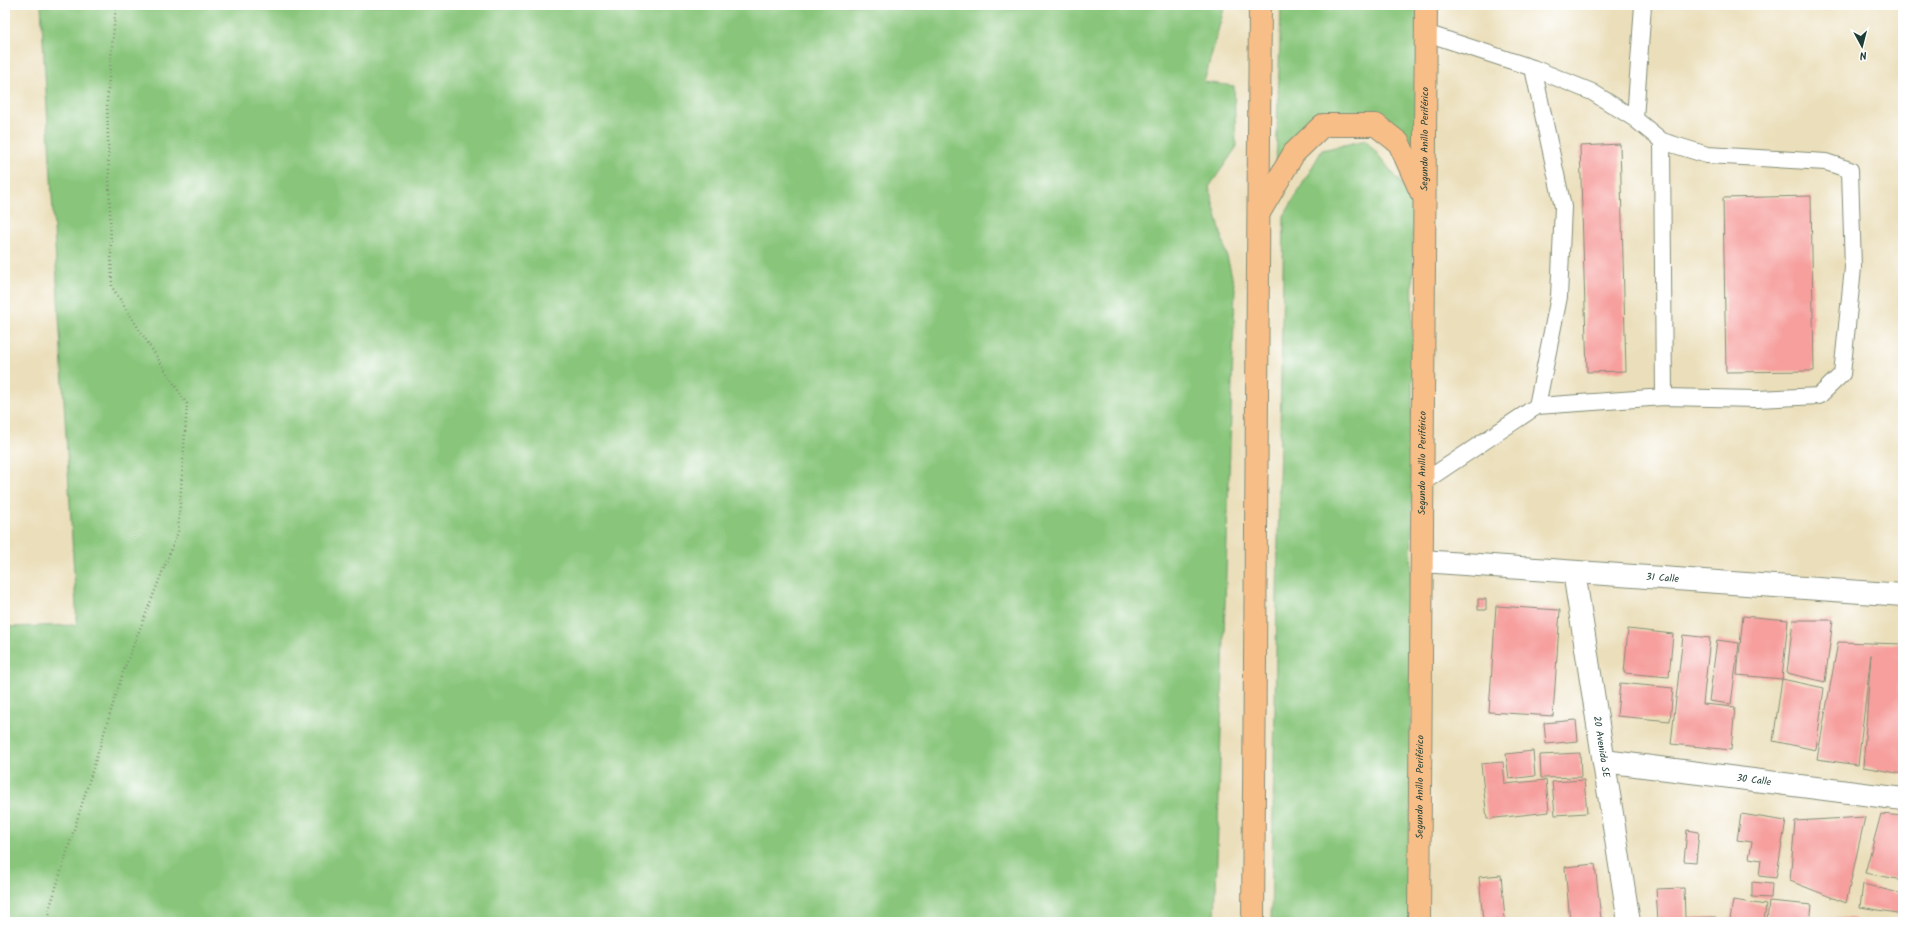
<svg xmlns="http://www.w3.org/2000/svg" width="1908" height="927" font-family="Kalam,sans-serif">
<rect width="100%" height="100%" fill="#fff"/>
<filter id="ink" filterUnits="userSpaceOnUse"><feTurbulence type="fractalNoise" baseFrequency=".025" numOctaves="2"/><feDisplacementMap in="SourceGraphic" scale="8" xChannelSelector="R" yChannelSelector="G"/><feConvolveMatrix kernelMatrix="1 2 1 2 8 2 1 2 1" color-interpolation-filters="sRGB"/></filter>
<filter id="wash" filterUnits="userSpaceOnUse"><feTurbulence type="fractalNoise" baseFrequency=".012" numOctaves="4" result="noise"/><feDisplacementMap in="SourceGraphic" scale="16" xChannelSelector="R" yChannelSelector="G"/><feGaussianBlur stdDeviation="0.9" result="paint"/><feColorMatrix in="noise" values="0 0 0 0 0 0 0 0 0 0 0 0 0 0 0 0 0 1.4 0 .05"/><feComposite in="paint" operator="in"/></filter>
<g filter="url(#wash)">
<rect width="100%" height="100%" fill="#ebdfbb"/>
<path fill="#89c67b" stroke="#548258" d="M41,5H1225L1204,82L1234,86L1236,148L1209,187L1235,288L1215,922H5V627L77,625Z
M1281,5H1425L1423,155L1376,120L1321,121L1276,163Z
M1366,140L1413,198L1410,922H1271L1284,216L1322,150Z"/>
<g id="blocks">
<path fill="#f69f9d" d="M1620,144L1626,371L1587,372L1580,146Z
M1811,196L1814,371L1726,372L1723,198Z
M1478,599H1486V610H1478Z
M1496,606L1560,610L1553,716L1489,712Z
M1743,616L1788,620L1782,679L1824,688L1816,750L1773,741L1782,679L1737,675Z
M1793,620H1833L1825,682L1787,673Z
M1628,629L1673,634L1669,677L1624,673Z
M1683,635L1710,638L1703,704L1735,707L1731,750L1671,744Z
M1717,640L1739,643L1731,704L1709,701Z
M1838,642L1903,644V774L1863,767L1871,654L1858,765L1817,759Z
M1620,683L1673,688L1670,721L1617,716Z
M1576,720L1578,741L1546,744L1544,723Z
M1533,751L1535,776L1509,779L1506,754Z
M1580,753L1581,777L1541,778L1540,755Z
M1503,762L1505,784L1546,780L1549,812L1487,819L1481,764Z
M1584,780L1587,813L1555,815L1552,782Z
M1741,814L1786,821L1776,878L1759,876L1761,860L1749,858L1752,842L1737,840Z
M1881,814L1903,816V880L1865,873Z
M1865,817L1846,903L1790,881L1795,821Z
M1687,830L1699,832L1696,862L1684,861Z
M1595,864L1601,919L1570,922L1565,867Z
M1501,875L1505,919L1483,921L1479,877Z
M1752,882L1772,884L1771,898L1752,897Z
M1863,884L1903,894V914L1860,907Z
M1684,888L1685,918L1716,917V922H1658L1656,889Z
M1733,900L1766,905L1764,922H1724L1725,919L1730,920Z
M1769,901L1812,905L1810,922H1767Z
M1855,918L1854,922H1822V919Z"/>
</g>
</g>
<g filter="url(#ink)">
<use href="#blocks" fill-opacity="0" stroke="#858e78" stroke-width="1"/>
<g fill="none" stroke-linecap="round" stroke-linejoin="round">
<g stroke="#858e78" stroke-width="18">
<path id="service" d="M1533,68L1563,207L1559,297L1537,406
M1635,119L1643,5
M1662,141L1664,397
M1422,483L1537,406L1664,397L1757,399L1819,396L1842,374L1853,268L1850,170L1826,162L1707,155L1662,141L1635,119L1592,92L1533,68L1426,33"/>
</g>
<g stroke="#858e78" stroke-width="24">
<g id="minor">
<path id="s1" d="M1422,561L1903,595"/>
<path id="s2" d="M1574,572L1629,922"/>
<path id="s3" d="M1604,761L1903,799"/>
</g>
</g>
<g stroke="#858e78" stroke-width="24">
<g id="primary">
<path d="M1259,213L1294,153L1323,125H1376L1399,143L1421,192"/>
<path d="M1253,922L1260,5"/>
<path id="s4" d="M1419,922L1426,5"/>
</g>
</g>
<path stroke="#858e78" stroke-width="2.5" stroke-dasharray="1 3" stroke-linecap="butt" d="M50,922L49,910L123,672L178,532L187,404L112,287L107,100L116,5"/>
<use href="#service" stroke="#fff" stroke-width="16"/>
<use href="#minor" stroke="#fff" stroke-width="22"/>
<use href="#primary" stroke="#f7be88" stroke-width="22"/>
</g>
</g>
<g text-anchor="middle" dominant-baseline="central" stroke-width="3.5" stroke-linejoin="round" paint-order="stroke">
<g font-size="10" fill="#1f3d34" stroke="#fff">
<text stroke="none"><textPath href="#s4" startOffset="783">Segundo Anillo Periférico</textPath></text>
<text stroke="none"><textPath href="#s4" startOffset="459">Segundo Anillo Periférico</textPath></text>
<text stroke="none"><textPath href="#s1" startOffset="241">31 Calle</textPath></text>
<text stroke="none"><textPath href="#s2" startOffset="177">20 Avenida SE</textPath></text>
<text stroke="none"><textPath href="#s3" startOffset="151">30 Calle</textPath></text>
<text stroke="none"><textPath href="#s4" startOffset="135">Segundo Anillo Periférico</textPath></text>
</g>
</g>
<rect width="1908" height="927" fill="none" stroke="#fff" stroke-width="20"/>
<g transform="translate(1862 46) rotate(173)" stroke="#ffffff" stroke-width="3" paint-order="stroke">
<path d="M0-3L7 15L0 10L-7 15Z" fill="#1f3d34"/>
<text y="-6" font-size="11" font-weight="bold" text-anchor="middle" fill="#1f3d34">N</text>
</g>
</svg>
